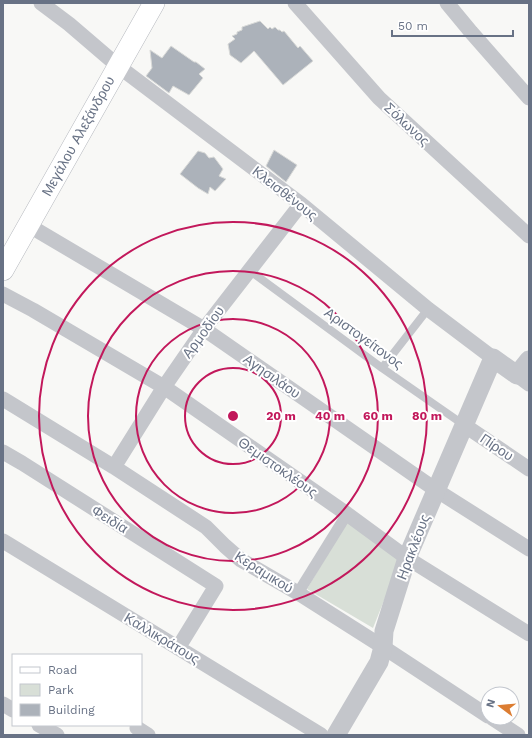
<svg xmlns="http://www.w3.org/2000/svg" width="532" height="738" font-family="'Work Sans',sans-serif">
<rect width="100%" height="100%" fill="#f8f8f6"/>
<path fill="#d8dfd7" d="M348,520L401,558L373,628L307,589Z"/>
<path fill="#acb2ba" stroke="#d9dad8" d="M260,21L268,29L270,27L272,29L275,27L278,30H280L282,32L284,31L298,48L300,46L313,61L283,85L254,51L241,63L230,55L228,44L235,39L232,36L237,34V32L242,30V27Z
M171,46L194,62H196L205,69L199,74L203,78L189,95L173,86L169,93L146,76L152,68L150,50L162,58Z
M274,150L297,165L286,182L266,166Z
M198,151L205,153L209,158L214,157L223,169L219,176L226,179L215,191L210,187L208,194L198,188L180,174Z"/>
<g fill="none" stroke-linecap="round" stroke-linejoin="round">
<g stroke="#b6b9bf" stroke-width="22">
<path id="secondary" d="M3,270L154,3"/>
</g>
<path stroke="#c4c6cb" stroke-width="8" d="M249,270L382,368L464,425
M382,368L428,309"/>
<path stroke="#c4c6cb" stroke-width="11" d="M298,593L347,514"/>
<path stroke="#c4c6cb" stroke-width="15" d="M41,3L69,24L118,66L301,204L428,309L493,358
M295,3L379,98L529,236
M447,3L471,32L529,98
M28,225L204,329L436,490L529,549
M3,294L33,310L164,387L347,514L407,558L529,634
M517,375L529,384
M3,399L114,467L206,527L225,546L241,560L298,593L383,647L488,716
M464,425L529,469
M3,452L22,463L216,586L178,648
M114,467L164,387L204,329L301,204
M3,541L321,735
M3,704L13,710
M492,718L518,735
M39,725L57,735
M137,728L148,735"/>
<path stroke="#c4c6cb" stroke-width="19" d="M336,735L379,662L383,647L384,631L407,558L493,358L517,375L529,360"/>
<use href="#secondary" stroke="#fff" stroke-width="21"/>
</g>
<g fill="none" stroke="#c2185b" stroke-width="2">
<circle cx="233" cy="416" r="48"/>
<circle cx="233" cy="416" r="97"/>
<circle cx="233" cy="416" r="145"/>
<circle cx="233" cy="416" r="194"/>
</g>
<g text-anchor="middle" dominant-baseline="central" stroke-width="4" stroke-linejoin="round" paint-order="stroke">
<g font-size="14" fill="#687285" stroke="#fff">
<text transform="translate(407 124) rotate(43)">Σόλωνος</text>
<text transform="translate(78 136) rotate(-61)">Μεγάλου Αλεξάνδρου</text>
<text transform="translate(285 193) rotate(38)">Κλεισθένους</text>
<text transform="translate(203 332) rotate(-54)">Αρμοδίου</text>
<text transform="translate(364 338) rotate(36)">Αριστογείτονος</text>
<text transform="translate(272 376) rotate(35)">Αγησιλάου</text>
<text transform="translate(497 447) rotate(34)">Πίρου</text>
<text transform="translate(278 467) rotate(35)">Θεμιστοκλέους</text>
<text transform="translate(110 519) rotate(32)">Φειδία</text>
<text transform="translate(413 547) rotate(-69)">Ηρακλέους</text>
<text transform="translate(264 572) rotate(32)">Κεραμικού</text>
<text transform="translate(162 638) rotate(31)">Καλλικράτους</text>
</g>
</g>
<circle cx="233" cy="416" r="6" fill="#c2185b" stroke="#fff" stroke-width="2"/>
<g font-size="12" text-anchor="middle" font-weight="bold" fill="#c2185b" stroke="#fff" stroke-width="4" stroke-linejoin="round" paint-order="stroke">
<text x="281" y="420">20 m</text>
<text x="330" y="420">40 m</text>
<text x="378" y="420">60 m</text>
<text x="427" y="420">80 m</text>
</g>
<rect width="532" height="738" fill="none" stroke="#687285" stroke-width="8"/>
<rect x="12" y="654" width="130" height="72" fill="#ffffff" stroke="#c3c7ce"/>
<rect x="20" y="667" width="20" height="6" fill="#ffffff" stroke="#c3c7ce"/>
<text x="48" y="674" font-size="12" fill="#687285">Road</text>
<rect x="20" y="684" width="20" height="12" fill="#d8dfd7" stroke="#c3c7ce"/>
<text x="48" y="694" font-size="12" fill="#687285">Park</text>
<rect x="20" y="704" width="20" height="12" fill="#acb2ba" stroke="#c3c7ce"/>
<text x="48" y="714" font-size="12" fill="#687285">Building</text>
<g transform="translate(500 706) rotate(286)"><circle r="19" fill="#ffffff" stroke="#c3c7ce"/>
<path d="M0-3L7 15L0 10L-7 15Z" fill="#dc7d32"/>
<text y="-6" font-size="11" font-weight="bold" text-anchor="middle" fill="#687285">N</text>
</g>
<path d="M392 30v6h121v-6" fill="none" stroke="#687285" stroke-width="2"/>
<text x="398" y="30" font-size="12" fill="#687285" stroke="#ffffff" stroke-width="3" paint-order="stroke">50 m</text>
</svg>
